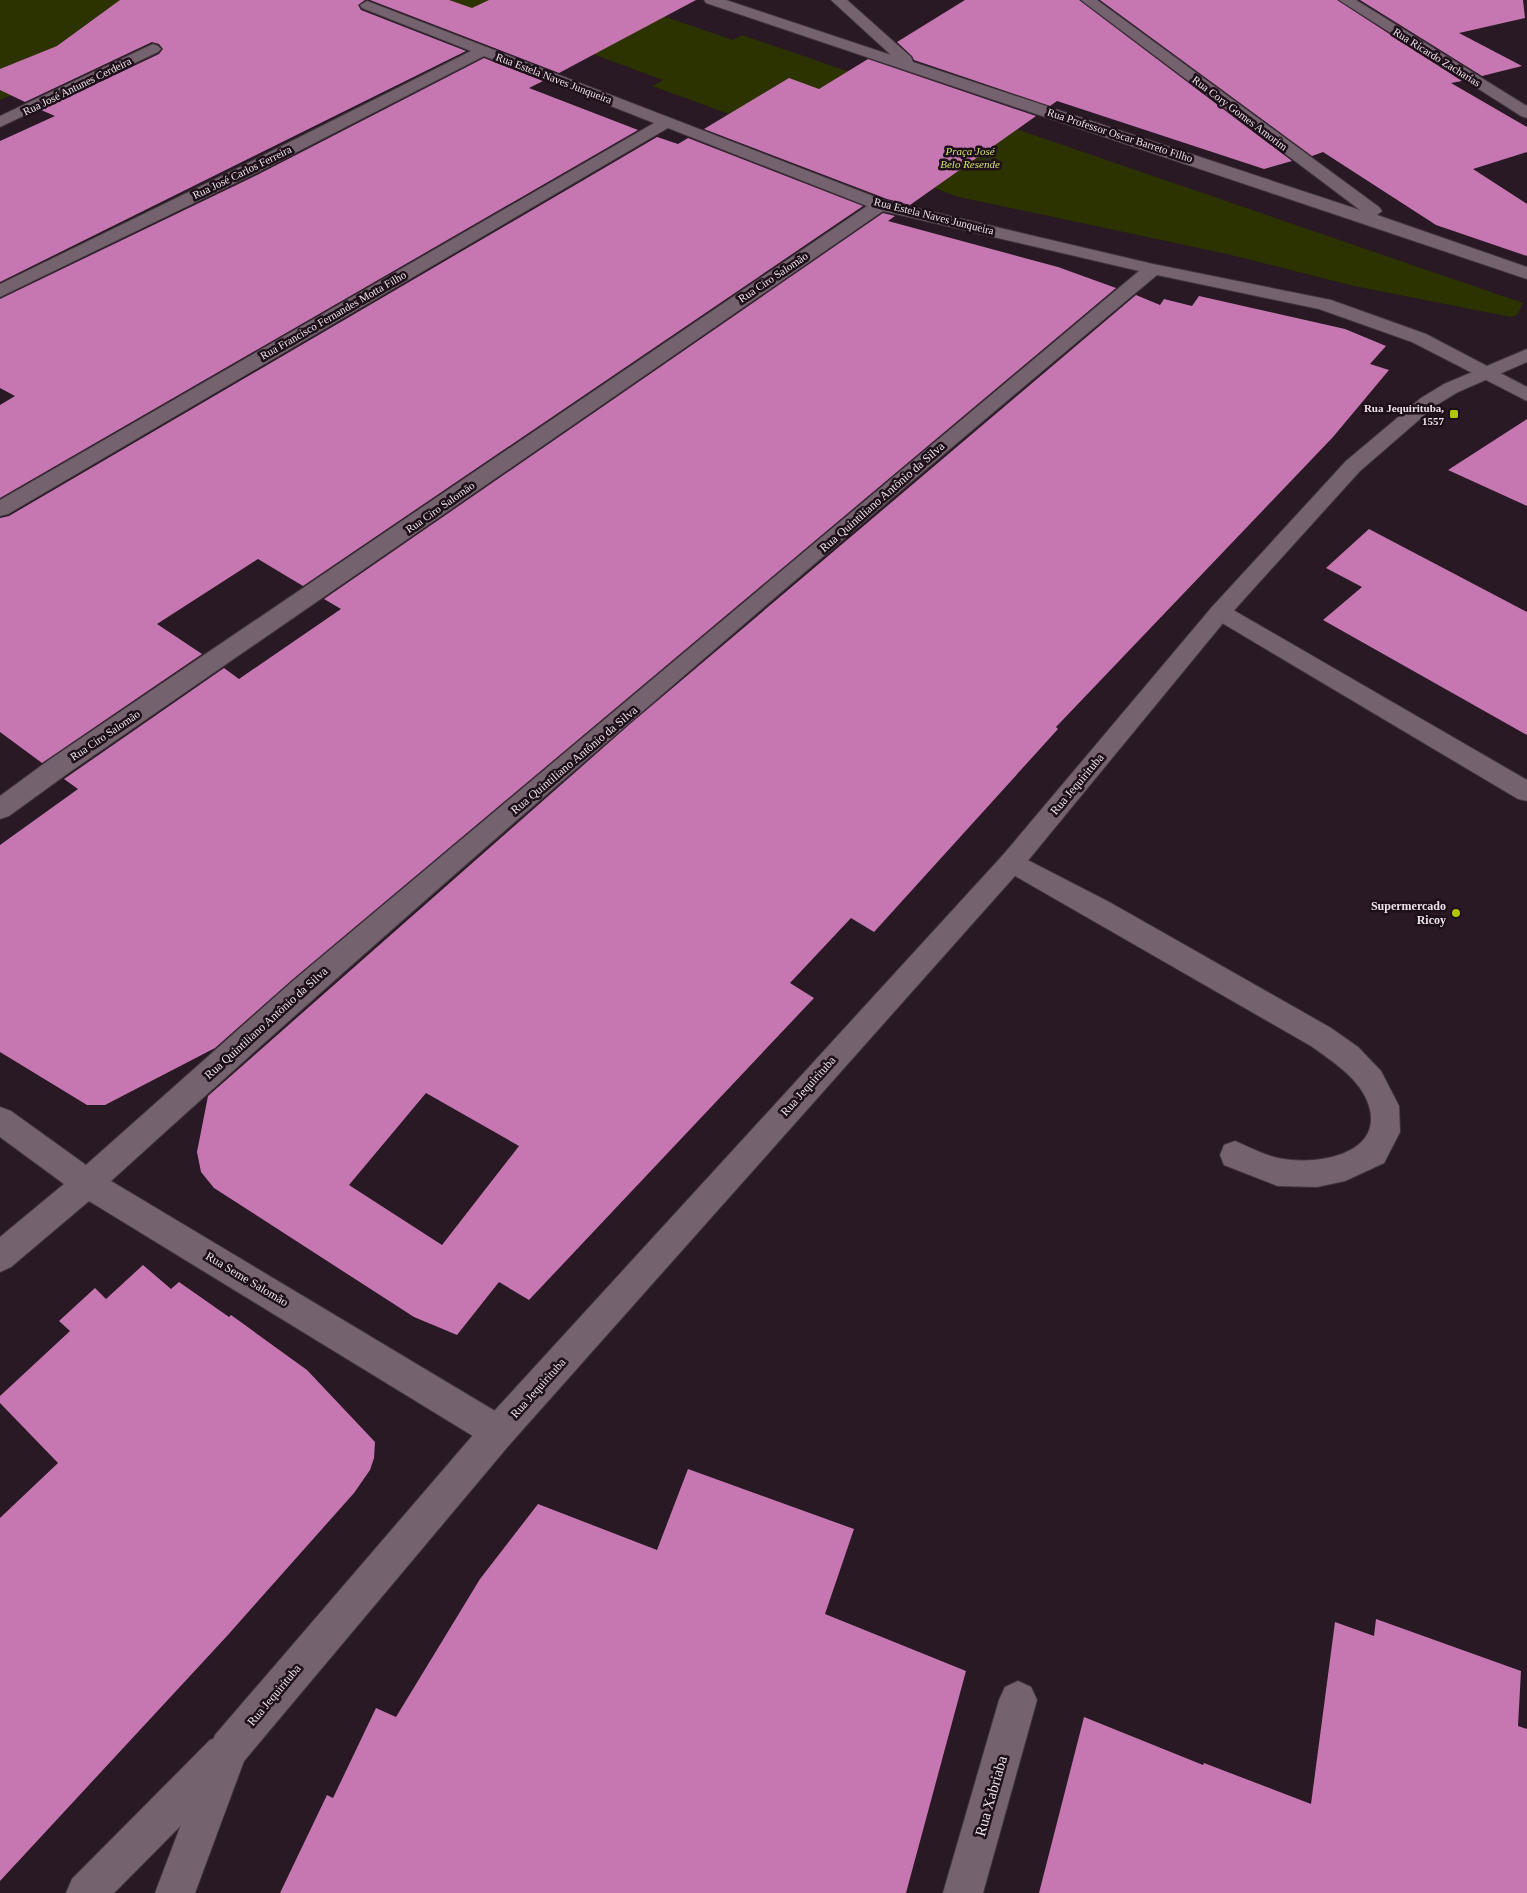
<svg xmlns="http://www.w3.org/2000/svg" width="1527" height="1893" font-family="'Times New Roman',serif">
<rect width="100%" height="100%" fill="#281924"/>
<path fill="#2c3301" d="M0,0H222L131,44L0,100Z
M447,0H616L733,40L742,35L1523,303L1517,315L1511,317L1354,286L1227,254L959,197L652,86L663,80Z"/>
<path fill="#c677b2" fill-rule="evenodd" d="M120,0H365L358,5L361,10L466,51L0,282V141L55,116L41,110L159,54L163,49L159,44L152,42L25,102L0,90V69L57,46Z
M370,0H449L472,8L489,0H696L559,73Z
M965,0H1079L1292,161L1264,169L1057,101L1050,106L914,60L912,56L897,42Z
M1100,0H1337L1462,81L1451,83L1527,127V152L1473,169L1527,204V256L1436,225L1323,152L1312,156Z
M1360,0H1523L1525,18L1459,33L1522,66L1482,76Z
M484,58L543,81L529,88L638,130L0,498V405L15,396L0,388V299L259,174Z
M868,59L1036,116L910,205L887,199L704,129L789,78L819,89Z
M657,137L678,144L688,138L863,206L303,586L258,559L157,624L202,654L42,763L0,732V518L9,516Z
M883,213L895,216L888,221L1058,267L1116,288L293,979L215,1048L105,1105H87L0,1052V845L78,789L64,779L224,668L239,679L341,609L324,599Z
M1136,295L1160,305L1164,299L1192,306L1199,296L1345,329L1386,346L1370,364L1389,370L1333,437L1056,727L1058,729L874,932L851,918L790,983L814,998L529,1300L499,1282L457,1335L414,1317L214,1188L201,1172L197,1152L208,1096L630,724ZM426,1093L519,1146L442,1245L349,1185Z
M1527,419V506L1448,470Z
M1369,529L1527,612V735L1323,620L1362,587L1326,568Z
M143,1265L171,1289L179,1282L229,1317L231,1315L307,1370L375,1442L374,1458L370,1470L354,1493L227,1636L0,1881V1518L58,1463L0,1403V1396L70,1331L59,1321L95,1288L106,1299Z
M688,1469L854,1529L825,1614L966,1671L906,1893H280L327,1795L333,1798L376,1708L396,1717L480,1579L538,1504L657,1550Z
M1376,1619L1521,1671L1518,1726L1527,1729V1893H1039L1084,1717L1203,1765L1204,1763L1311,1804L1335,1622L1374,1636Z"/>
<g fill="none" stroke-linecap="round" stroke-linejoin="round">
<g stroke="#40353d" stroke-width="2">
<path id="service" d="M1220,604L1228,607L1527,780V801L1518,799L1212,617L1209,612L1212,607Z
M1012,852L1111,903L1331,1028L1358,1047L1381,1071L1399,1106L1400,1132L1384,1163L1345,1181L1317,1187L1278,1186L1224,1165L1220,1155L1224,1145L1235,1141C1249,1147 1264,1155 1278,1158C1313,1166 1384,1156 1369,1106C1361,1079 1332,1061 1311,1046L1003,869L999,862L1003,855Z"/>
</g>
<g stroke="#40353d" stroke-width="2">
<path id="minor" d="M704,0H726L891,55L831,0H847L911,57L913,62L1360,210L1081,0H1097L1379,207L1382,211L1377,215L1527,267V279L706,3Z
M1339,0H1356L1527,106V118L1521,116Z
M367,1L886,201L1153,264L1331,300L1426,334L1527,387V401L1412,342L1319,309L1157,275C803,571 452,871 111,1181L510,1420L515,1432L510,1444L498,1449L486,1444L89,1201L11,1267L0,1272V1237L64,1184L0,1137V1107L11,1111L86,1165L294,980L1139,271L883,211L67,774L9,816L0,819V796L49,760L867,206L668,128L8,514L0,516V500L654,123L484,56L258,172L0,297V284L246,164L471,51L362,8L360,5Z
M153,44L158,46L161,49L158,52L0,127V116Z
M1018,1681L1031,1687L1037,1700L983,1893H943L999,1700L1005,1687Z
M224,1735L238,1740L243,1754L238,1768L114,1893H66L72,1879L210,1740Z"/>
</g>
<g stroke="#40353d" stroke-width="2">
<path id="tertiary" d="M1527,349V362L1458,392L1435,406L1360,471L1228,617L1021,869L510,1444L244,1761L195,1893H155L215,1735L486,1420L1003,855L1212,607L1346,461L1421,398L1444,384Z"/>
</g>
<use href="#service" fill="#74626e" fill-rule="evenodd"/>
<use href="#minor" fill="#74626e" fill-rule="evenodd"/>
<use href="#tertiary" fill="#74626e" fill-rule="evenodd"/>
</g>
<g fill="#afc505" stroke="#1e101a" stroke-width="2">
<rect x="1449" y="409" width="10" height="10" rx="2.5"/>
<circle cx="1456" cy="913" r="5"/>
</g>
<g text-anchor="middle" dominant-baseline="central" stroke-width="5" stroke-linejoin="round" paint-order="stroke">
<g font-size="11" fill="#ece1e8" stroke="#1e101a">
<text transform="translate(1437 57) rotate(32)">Rua Ricardo Zacharias</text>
<text transform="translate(554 78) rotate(21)">Rua Estela Naves Junqueira</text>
<text transform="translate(77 86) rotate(-26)">Rua José Antunes Cerdeira</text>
<text transform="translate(1240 113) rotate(37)">Rua Cory Gomes Amorim</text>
<text transform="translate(1120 135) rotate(18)">Rua Professor Oscar Barreto Filho</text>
<text transform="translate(242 172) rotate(-26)">Rua José Carlos Ferreira</text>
<text transform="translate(934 216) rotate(14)">Rua Estela Naves Junqueira</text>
<text transform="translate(773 277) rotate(-34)">Rua Ciro Salomão</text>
<text transform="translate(333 315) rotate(-30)">Rua Francisco Fernandes Motta Filho</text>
<text transform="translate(440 507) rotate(-35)">Rua Ciro Salomão</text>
<text transform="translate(105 735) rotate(-34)">Rua Ciro Salomão</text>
</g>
<g font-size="11" font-style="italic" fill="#cee365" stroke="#1e101a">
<text x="970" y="151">Praça José<tspan x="970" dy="13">Belo Resende</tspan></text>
</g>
<g font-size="11" font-weight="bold" fill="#ece1e8" stroke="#1e101a" text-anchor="end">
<text x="1444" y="408">Rua Jequirituba,<tspan x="1444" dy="13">1557</tspan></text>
</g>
<g font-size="12" fill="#ece1e8" stroke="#1e101a">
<text transform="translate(882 497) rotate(-41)">Rua Quintiliano Antônio da Silva</text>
<text transform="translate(574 760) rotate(-40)">Rua Quintiliano Antônio da Silva</text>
<text transform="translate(1077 784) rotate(-50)">Rua Jequirituba</text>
<text transform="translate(266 1023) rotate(-42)">Rua Quintiliano Antônio da Silva</text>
<text transform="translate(808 1086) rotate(-48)">Rua Jequirituba</text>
<text transform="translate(247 1279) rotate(31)">Rua Seme Salomão</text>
<text transform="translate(538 1388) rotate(-48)">Rua Jequirituba</text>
<text transform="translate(274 1695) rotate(-50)">Rua Jequirituba</text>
</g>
<g font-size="12" font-weight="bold" fill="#ece1e8" stroke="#1e101a" text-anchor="end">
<text x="1446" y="906">Supermercado<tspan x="1446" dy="14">Ricoy</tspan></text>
</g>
<g font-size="15" fill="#ece1e8" stroke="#1e101a">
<text transform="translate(991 1796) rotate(-74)">Rua Xabriaba</text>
</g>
</g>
</svg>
